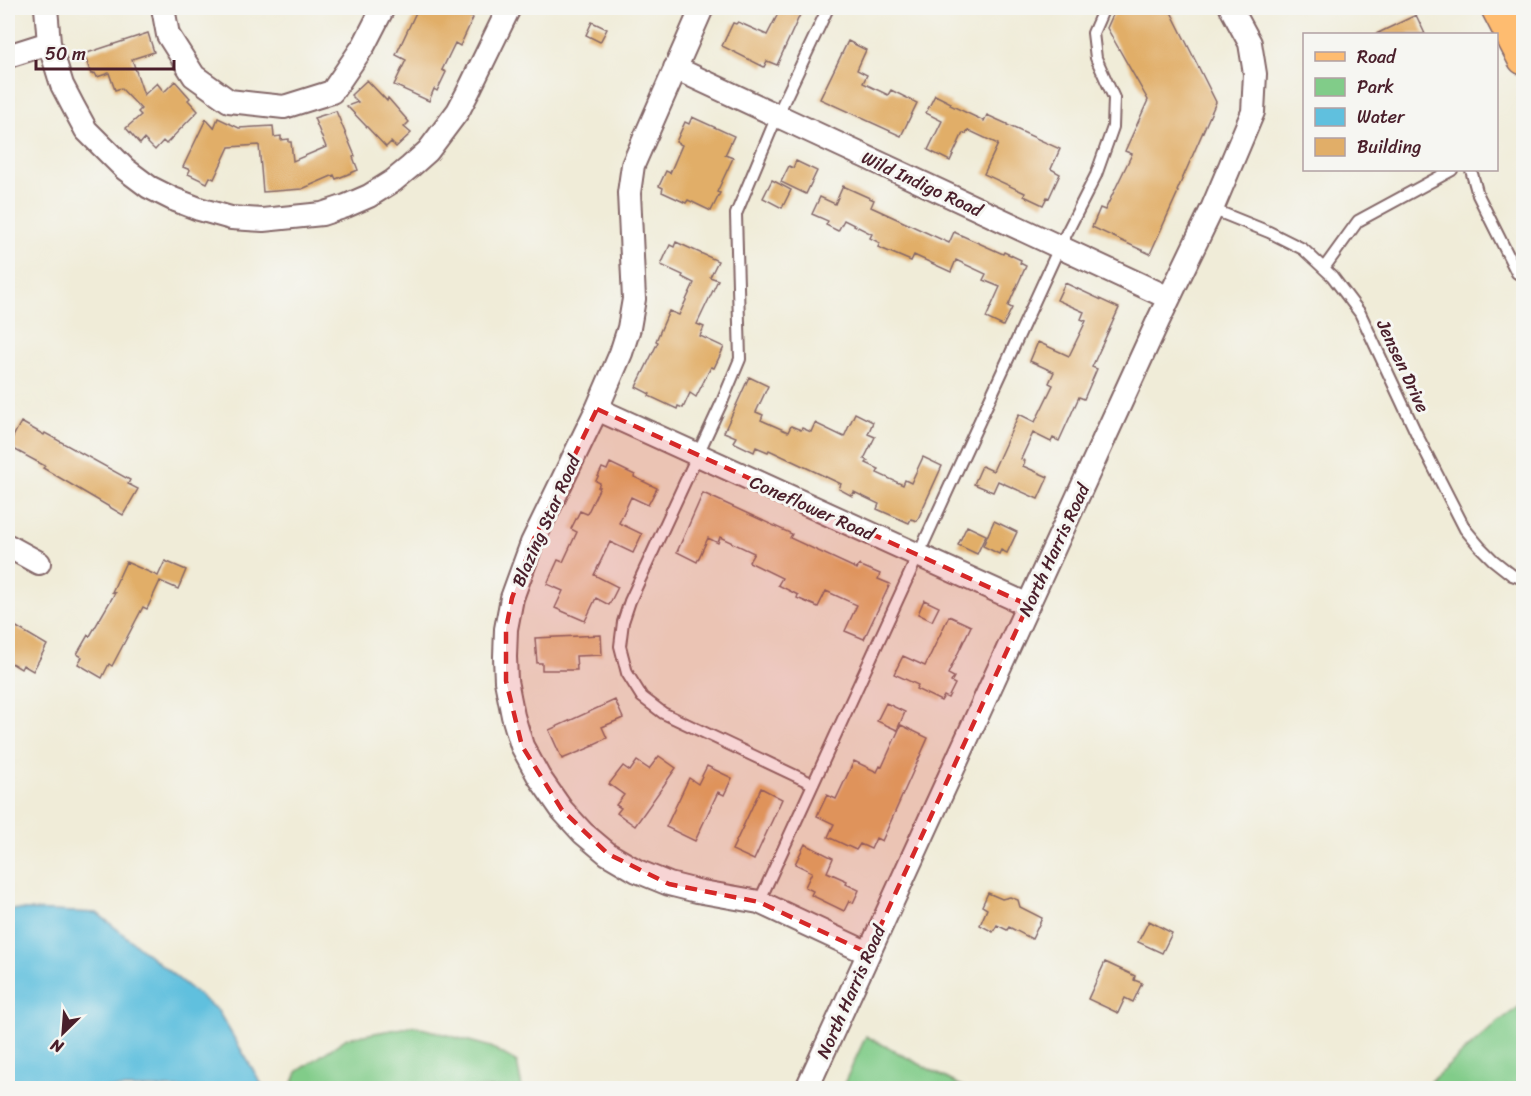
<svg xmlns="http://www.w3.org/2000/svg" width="1531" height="1096" font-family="Sriracha,sans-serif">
<rect width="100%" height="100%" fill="#f6f6f2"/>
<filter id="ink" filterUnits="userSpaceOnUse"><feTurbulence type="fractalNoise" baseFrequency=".0167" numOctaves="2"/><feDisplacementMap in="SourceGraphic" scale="12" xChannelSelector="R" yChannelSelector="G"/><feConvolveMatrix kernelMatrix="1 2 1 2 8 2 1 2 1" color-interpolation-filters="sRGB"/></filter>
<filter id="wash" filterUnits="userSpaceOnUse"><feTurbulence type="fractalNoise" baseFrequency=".008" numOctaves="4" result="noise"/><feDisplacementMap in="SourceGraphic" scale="24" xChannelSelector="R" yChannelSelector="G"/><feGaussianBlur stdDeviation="1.35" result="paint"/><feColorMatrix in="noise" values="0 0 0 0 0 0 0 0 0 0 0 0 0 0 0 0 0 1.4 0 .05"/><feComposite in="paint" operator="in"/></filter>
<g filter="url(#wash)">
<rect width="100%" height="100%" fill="#f0ecd8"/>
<path fill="#81cc89" stroke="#66765a" stroke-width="1.5" d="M1523,1004V1088H1423L1498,1022Z
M414,1026L491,1047L517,1062L522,1088H291L297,1072L347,1038Z
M866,1036L965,1088H842Z"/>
<path fill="#60c0de" stroke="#557084" stroke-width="1.5" d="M8,909L97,913L218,1011L264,1088H8Z"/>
<g id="blocks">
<path fill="#e1ae68" d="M418,8H462L460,12L473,18L460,46L455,43L442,70L446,72L437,91L434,89L429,101L394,85L406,60L396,55Z
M781,8H803L777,65L767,61L764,67L722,46L733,23L736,24L738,22L767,35Z
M1116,8H1169L1216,102L1177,191L1178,192L1150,254L1092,227L1100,208L1105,210L1132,154L1125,151L1148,100L1107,28Z
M1416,15L1425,34H1376Z
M592,22L607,29L600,42L586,35Z
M148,33L154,52L132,59L144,95L157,83L164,92L175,81L190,98L188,100L198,111L166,144L163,141L155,150L144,139L140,144L126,128L141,115L138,112L141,109L121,88L115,90L109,73L97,77L95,73L91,74L84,54Z
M848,41L866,50L857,70L867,75L863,83L888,95L891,90L917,103L901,136L820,99Z
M367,80L387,101L388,98L409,122L404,127L411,133L396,147L391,142L386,147L347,106L358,102L351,95Z
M935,95L951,103L950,105L984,121L987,115L1007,124V125L1060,149L1051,169L1060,174L1049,198L1047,197L1043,205L1024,196L1025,193L984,174L998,144L968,130L966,134L963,133L950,161L928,150L942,121L926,113Z
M336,111L355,156L353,157L358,170L336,179L334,175L302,189L263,192L259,145L229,147L214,179L210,177L207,183L188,174L190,170L183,167L206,119L214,128L218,118L239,128L273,126L274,137L281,136V140L289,139V142H291L293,161L326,147L314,118Z
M692,117L734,136L725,155L733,158L717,192L720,193L711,211L688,200L686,203L662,192L663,188L659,186L666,171L670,173L682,145L676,142L685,122L689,124Z
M796,161L817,171L806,194L781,182L789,166L793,168Z
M772,180L791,190L782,208L763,198Z
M843,186L874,200L871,207L949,243L954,232L1003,254L1004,252L1021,260L1020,263L1026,266L1008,306L1012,308L1003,326L986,318L1000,287L983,280L986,274L956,260L951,272L914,255L911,261L878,247L880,243L870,238L872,234L844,220L838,231L826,225L828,221L812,214L820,197L835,204Z
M676,242L718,261L710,277L718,280L697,324L704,327L700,336L724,347L714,368L711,367L696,397L690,393L683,408L678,406L677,409L649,396L650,394L636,387L658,342L656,341L669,311L679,315L694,283L682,277L683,275L661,265L670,245L674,247Z
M1065,283L1119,308L1092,367L1097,369L1084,399L1079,397L1059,441L1053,438L1051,442L1033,433L1021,459L1025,461L1023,466L1048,477L1038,499L998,481L993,492L974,484L982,466L993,471L1019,414L1035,422L1053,385L1049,383L1054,372L1030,361L1038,342L1069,356L1086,321L1081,319L1084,312L1057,300Z
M749,377L768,386L756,412L763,415L761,420L788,432L791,426L801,430L802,428L811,432L815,423L844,437L855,413L873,422L868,434L875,437L864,459L868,461L866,463L879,469L877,473L903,485L905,480L911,483L923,457L942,466L917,521L911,519L909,523L877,509L879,504L854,492L852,496L839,489L841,484L769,450L768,452L756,447L754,452L733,442L736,437L724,432Z
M21,422L44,435L45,433L130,480L128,484L138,489L123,515L43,468L45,466L8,446Z
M610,463L635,475L634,477L657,488L648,505L631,497L619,523L642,534L633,553L610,542L594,575L618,587L609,605L596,598L585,621L555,608L563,591L547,584L558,560L563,562L577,532L571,529L580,511L587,514L600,487H598L600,483L596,481L602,468L607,470Z
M703,493L792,534L790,538L857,569L859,565L880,574L878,579L890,584L864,639L845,631L857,605L826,591L818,607L797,598L798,595L778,585L782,578L749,562L754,553L720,537L718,543L708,538L697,562L677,552Z
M994,521L1017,532L1007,553L1001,550L999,554L983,546Z
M967,526L986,535L977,554L958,545Z
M165,561L186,570L178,589L160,581L147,609L143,607L112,666L109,664L102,678L78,664L82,657L77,654L88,635L90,636L115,593L112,592L126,562L158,576Z
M924,600L939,607L932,621L918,614Z
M949,616L971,626L948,674L954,677L951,682L955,684L948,698L944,696L941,701L916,689L918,685L894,674L903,656L925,666Z
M8,622L47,645L33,671L23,665L21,669L8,661Z
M601,635L602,655L576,656L577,670H542V663H537L535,638Z
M615,700L623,718L602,727L607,738L592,745L594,746L562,759L549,730Z
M886,703L905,712L897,730L877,721Z
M901,725L928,738L882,841L876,838L871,849L860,844L856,850L828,837L834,824L817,816L827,795L836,799L854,761L877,772L880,766L882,767Z
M659,756L676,768L635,826L617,813L621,808L616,805L624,795L609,784L623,766L630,771L637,761L649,769Z
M707,766L732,778L724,795L718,792L695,841L666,827L689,778L698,784Z
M761,788L782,799L754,860L732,850Z
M805,844L833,858L827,872L847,881L846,884L859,890L853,903L849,901L844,911L811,895L813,891L805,887L812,872L795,864Z
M988,893L1002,899L1010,897L1018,900L1020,907L1042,918L1032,939L1009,927L1007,930L997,925L993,932L980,925L987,909L982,906Z
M1149,921L1172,933L1162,953L1138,942Z
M1105,962L1135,976L1134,980L1142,983L1133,1002L1125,998L1118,1013L1088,999Z"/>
</g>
</g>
<g filter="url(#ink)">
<use href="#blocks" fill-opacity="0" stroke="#846768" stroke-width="1.5"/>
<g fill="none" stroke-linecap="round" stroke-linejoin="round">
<g stroke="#846768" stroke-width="14">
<path id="service" d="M1471,170L1478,195L1517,273
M1212,209L1269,232L1303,249L1332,276L1360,313L1418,437L1465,529L1480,547L1493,560L1512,575L1524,579
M1324,268L1358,221L1452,170
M813,784L663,713L642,697L627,673L620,646L623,622L630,601L722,402L740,359L736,214L777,116L828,8
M759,902L1059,248L1096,175L1113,127L1114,98L1096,58L1093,33L1104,8"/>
</g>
<g stroke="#846768" stroke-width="26">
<path id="minor" d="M46,8L49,43L62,85L73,106L86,130L125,169L149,187L173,199L199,209L231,218L263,220L322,214L346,206L369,196L393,181L410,167L428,151L458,111L468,92L509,8
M163,8L168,35L194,76L229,101L284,107L332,92L364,45L383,8
M702,8L633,165L629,193L634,299L629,328L621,353L597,409L532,543L512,598L506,629L505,657L506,681L513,716L522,746L539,777L562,810L583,833L608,854L637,871L669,884L697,891L759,902L868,953
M8,56L49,43
M675,68L1169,298
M597,409L1028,605
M8,546L39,563
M807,1088L1158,321L1212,209L1253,112L1255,74L1250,43L1231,8"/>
</g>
<g stroke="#846768" stroke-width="36">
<path id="primary" d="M1498,8L1524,58"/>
</g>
<use href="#service" stroke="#fff" stroke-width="10"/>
<use href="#minor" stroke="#fff" stroke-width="22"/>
<use href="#primary" stroke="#febc70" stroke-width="33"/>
</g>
</g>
<path fill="#d62828" fill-opacity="0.2" stroke="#d62828" stroke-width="4.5" stroke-dasharray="12 8" stroke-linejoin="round" d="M597,409L1028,605L868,953L759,902L669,884L608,854L562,810L522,746L506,681V629L512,598L532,543Z"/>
<g text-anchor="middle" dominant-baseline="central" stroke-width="6" stroke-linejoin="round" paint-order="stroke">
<g font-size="18" fill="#4a1f2b" stroke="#f6f6f2">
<text transform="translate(922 184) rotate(25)">Wild Indigo Road</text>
<text transform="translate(1403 366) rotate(65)">Jensen Drive</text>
<text transform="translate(812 508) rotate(24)">Coneflower Road</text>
<text transform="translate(546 521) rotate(-66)">Blazing Star Road</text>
<text transform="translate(1054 550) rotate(-65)">North Harris Road</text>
<text transform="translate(851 992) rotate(-66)">North Harris Road</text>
</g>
</g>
<rect width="1531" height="1096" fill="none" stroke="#f6f6f2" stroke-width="30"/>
<rect x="1303" y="33" width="195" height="138" fill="#f6f6f2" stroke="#b1a0a2" stroke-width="1.5"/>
<rect x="1315" y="52" width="30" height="9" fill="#febc70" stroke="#b1a0a2" stroke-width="1.5"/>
<text x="1357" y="63" font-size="18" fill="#4a1f2b">Road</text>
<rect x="1315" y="78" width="30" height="18" fill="#81cc89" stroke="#b1a0a2" stroke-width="1.5"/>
<text x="1357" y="93" font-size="18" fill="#4a1f2b">Park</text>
<rect x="1315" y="108" width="30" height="18" fill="#60c0de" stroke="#b1a0a2" stroke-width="1.5"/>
<text x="1357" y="123" font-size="18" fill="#4a1f2b">Water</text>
<rect x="1315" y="138" width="30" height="18" fill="#e1ae68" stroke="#b1a0a2" stroke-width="1.5"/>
<text x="1357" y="153" font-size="18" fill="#4a1f2b">Building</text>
<g transform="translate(63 1033) rotate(205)" stroke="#f6f6f2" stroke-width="4.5" paint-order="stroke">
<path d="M0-4.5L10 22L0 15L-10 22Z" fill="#4a1f2b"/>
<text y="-9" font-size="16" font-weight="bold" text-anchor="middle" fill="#4a1f2b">N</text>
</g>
<path d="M36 60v9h138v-9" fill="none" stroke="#4a1f2b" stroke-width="3"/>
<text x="45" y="60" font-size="18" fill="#4a1f2b" stroke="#f6f6f2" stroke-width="4.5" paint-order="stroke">50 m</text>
</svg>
